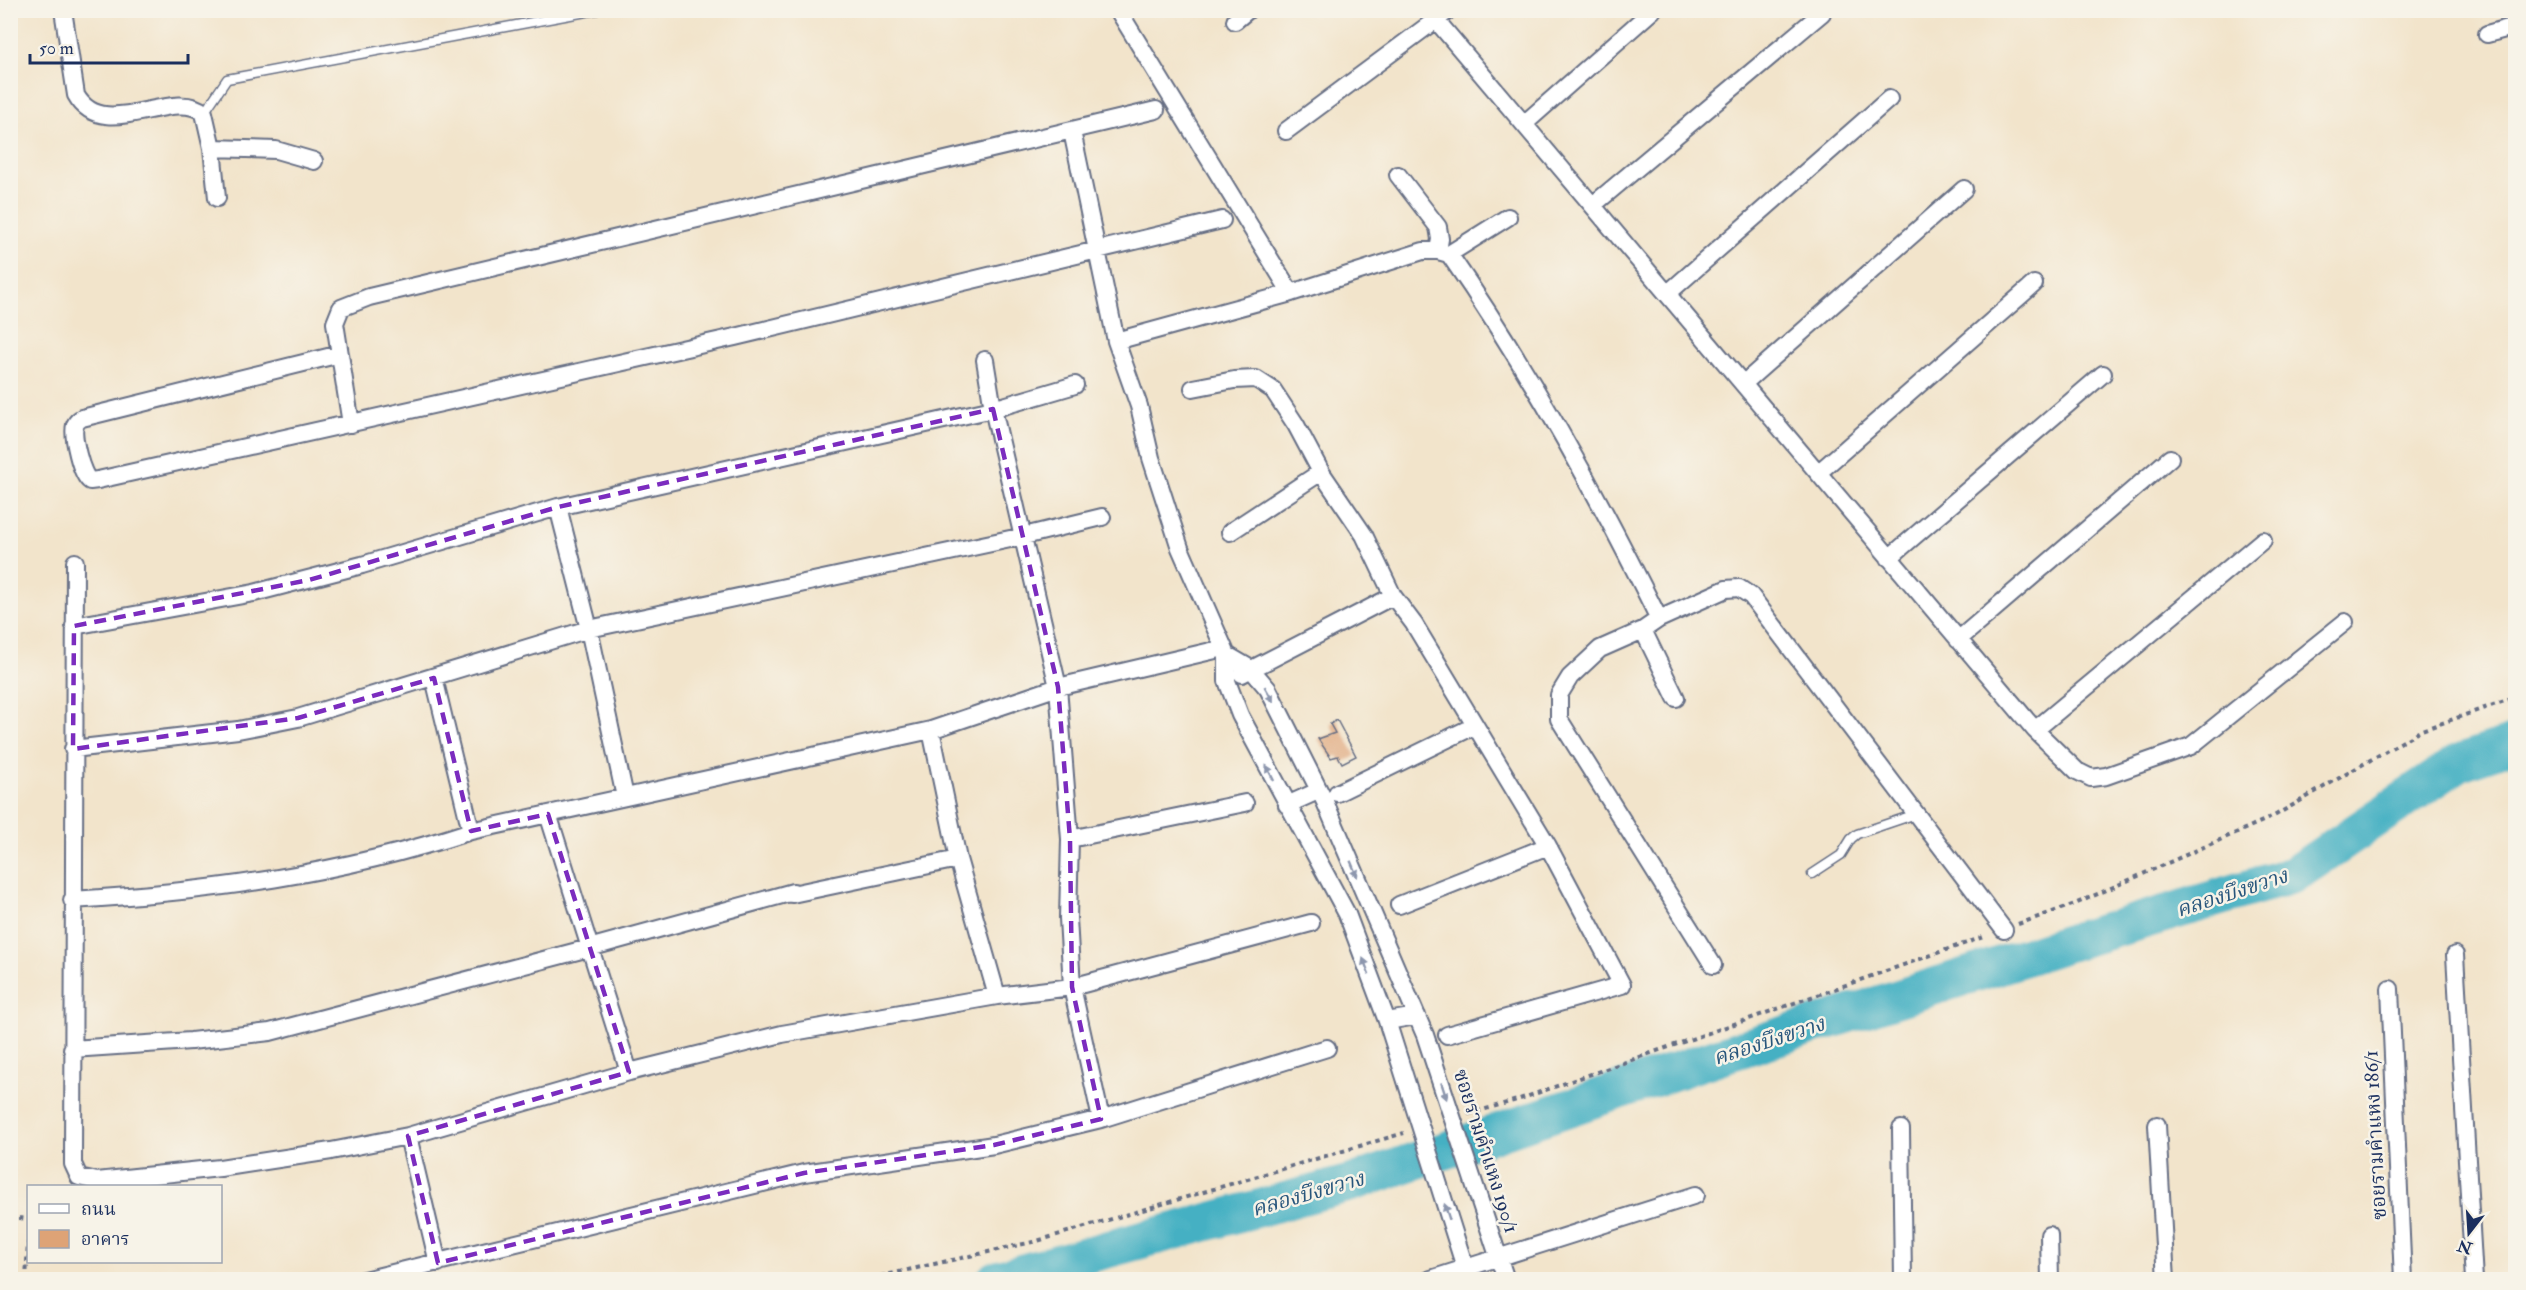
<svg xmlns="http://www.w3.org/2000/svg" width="2526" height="1290" font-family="'IM FELL Double Pica','Noto Serif Thai',serif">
<rect width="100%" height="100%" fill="#f7f3e8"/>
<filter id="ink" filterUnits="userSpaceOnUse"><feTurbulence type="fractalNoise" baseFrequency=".0167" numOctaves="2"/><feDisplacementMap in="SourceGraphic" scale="12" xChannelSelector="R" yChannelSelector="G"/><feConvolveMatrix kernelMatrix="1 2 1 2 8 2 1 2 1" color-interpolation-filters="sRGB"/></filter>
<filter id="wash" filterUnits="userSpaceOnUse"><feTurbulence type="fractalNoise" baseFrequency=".008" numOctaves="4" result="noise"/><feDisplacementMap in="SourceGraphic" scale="24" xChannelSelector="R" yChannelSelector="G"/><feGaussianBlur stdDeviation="1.35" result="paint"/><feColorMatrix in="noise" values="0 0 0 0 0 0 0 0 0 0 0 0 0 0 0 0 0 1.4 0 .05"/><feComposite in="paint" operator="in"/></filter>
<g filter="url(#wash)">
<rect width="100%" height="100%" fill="#f2e4cb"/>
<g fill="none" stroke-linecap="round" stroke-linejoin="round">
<path stroke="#45b0c3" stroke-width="38" d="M995,1280L1351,1183L1722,1055L2075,941L2293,875L2460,762L2516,743"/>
</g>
<g id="blocks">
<path fill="#dea376" d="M1337,720L1356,756L1342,763L1338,756L1331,758L1318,739L1335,733L1330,724Z"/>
</g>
</g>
<g filter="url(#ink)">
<use href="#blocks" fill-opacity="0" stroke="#666e84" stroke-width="1.5"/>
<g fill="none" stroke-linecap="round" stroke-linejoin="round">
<g stroke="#666e84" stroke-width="11">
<path id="lane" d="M204,113L227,79L597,10
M1812,874L1841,855L1851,839L1857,834L1916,814"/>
</g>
<g stroke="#666e84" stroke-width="20">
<path id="street" d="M63,10L76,95C103,144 174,86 204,113L212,148L276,150L314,161
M1118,10L1291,293
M1433,10L1436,20L2035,730L2077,771L2091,778L2106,776L2191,746L2345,622
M1235,21L1248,10
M2487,34L2516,26
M1524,124L1653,10
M1072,131L1116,341L1139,406L1151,458L1180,548L1227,655V681L1240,715L1347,914L1387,1021L1469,1280
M1286,131L1449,10
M212,148L217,198
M1398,175L1438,227L1440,239L1438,251
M1593,205L1822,13
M1449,254L1508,217
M1667,294L1889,99
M1116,341L1291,293L1423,251H1438L1449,254C1529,369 1597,493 1659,619
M340,354L82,418C78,420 77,421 75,425C72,436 81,475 90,481L98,480L735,337L1222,220
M1743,384L1964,189
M1075,385L993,409L1058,687L1070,839L1068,918L1072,987L1101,1119
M1193,388L1234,380L1256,379L1273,390L1296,425L1321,472L1364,535L1393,596L1414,624L1548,846L1622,985L1447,1035
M351,424L335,323L341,308L369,297L1156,110
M1818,473L2034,284
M558,507L589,629L625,797
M1230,532L1321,472
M1889,558L2103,374
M75,562L73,1164L79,1177L97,1181L220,1168L331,1151L408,1136L629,1072L782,1034L997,996L1072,987L1311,923
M74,626L254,593L362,565L558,507L993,409L985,360
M1643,630L1676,698
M1958,640L2170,458
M1227,655L1251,669L1268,689L1325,802L1425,1035L1506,1280
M1242,674L1393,596
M434,678L471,831
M931,730L958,859L997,996
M2035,730L2263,540
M73,749L238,730L298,718L589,629L1024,536L1102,517
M1337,793L1474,726
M1287,805L1318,791
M548,814L629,1072
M1070,839L1245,803
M792,894L958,859
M72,900C209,892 341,874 471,831L931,730L1058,687L1224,648
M1399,905L1548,846
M2455,955L2474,1280
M1713,965L1559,719V695L1570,677L1600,649L1643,630L1659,619L1726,589L1739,588L1751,596L2004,930
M2390,989L2403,1280
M1387,1021L1417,1016
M72,1049L191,1041L270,1032L589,948L793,892
M2157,1125L2166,1280
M1901,1129L1903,1280
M408,1136L438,1263
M2049,1235L2050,1280
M364,1280L804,1173L994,1145L1101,1119L1327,1048
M1428,1280L1696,1195"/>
</g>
<path stroke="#666e84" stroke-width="4" stroke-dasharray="4.5 4.5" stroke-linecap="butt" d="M2018,924L2075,904L2274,816L2422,730L2516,697
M1468,1114L1517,1100L1986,936
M10,1217L28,1219
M26,1280L28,1242
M863,1280L1037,1241L1404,1133"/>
<use href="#lane" stroke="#fff" stroke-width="8"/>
<use href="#street" stroke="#fff" stroke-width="16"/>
</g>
<defs><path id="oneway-solid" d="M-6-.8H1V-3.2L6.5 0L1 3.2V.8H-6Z" transform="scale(1.5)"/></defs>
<g fill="#8d97ae">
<use href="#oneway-solid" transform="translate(1269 694) rotate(60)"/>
<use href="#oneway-solid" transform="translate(1270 773) rotate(-117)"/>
<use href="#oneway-solid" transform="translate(1354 869) rotate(67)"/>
<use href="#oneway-solid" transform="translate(1366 966) rotate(-111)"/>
<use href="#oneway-solid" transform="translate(1444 1091) rotate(72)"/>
<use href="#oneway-solid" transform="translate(1447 1212) rotate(-108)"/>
</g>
</g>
<path fill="none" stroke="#7b2cbf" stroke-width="4.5" stroke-dasharray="12 8" stroke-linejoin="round" d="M993,409L1058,687L1070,839L1072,987L1101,1119L994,1145L804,1173L438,1263L408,1136L629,1072L548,814L471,831L434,678L298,718L73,749L74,626L309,580L558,507Z"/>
<g text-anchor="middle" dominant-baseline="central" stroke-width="5" stroke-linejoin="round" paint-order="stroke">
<g font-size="20" fill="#1b2f5e" stroke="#f7f3e8">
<text transform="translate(2375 1135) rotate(-93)">ซอยรามคำแหง 186/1</text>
<text transform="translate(1486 1151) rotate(72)">ซอยรามคำแหง 190/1</text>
</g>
<g font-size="21" font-style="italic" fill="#28567c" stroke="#f7f3e8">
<text transform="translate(2232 893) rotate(-18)">คลองบึงขวาง</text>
<text transform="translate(1769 1041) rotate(-18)">คลองบึงขวาง</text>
<text transform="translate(1308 1194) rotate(-16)">คลองบึงขวาง</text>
</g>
</g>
<rect width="2526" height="1290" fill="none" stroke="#f7f3e8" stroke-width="36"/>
<rect x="27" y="1185" width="195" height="78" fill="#f7f3e8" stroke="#9fa5b1" stroke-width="1.5"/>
<rect x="39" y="1204" width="30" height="9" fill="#ffffff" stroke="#9fa5b1" stroke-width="1.5"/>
<text x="81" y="1215" font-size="18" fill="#1b2f5e">ถนน</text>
<rect x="39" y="1230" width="30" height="18" fill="#dea376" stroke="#9fa5b1" stroke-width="1.5"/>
<text x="81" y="1245" font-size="18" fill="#1b2f5e">อาคาร</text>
<g transform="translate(2469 1233) rotate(197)" stroke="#f7f3e8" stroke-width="4.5" paint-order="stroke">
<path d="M0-4.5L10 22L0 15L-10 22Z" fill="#1b2f5e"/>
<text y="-9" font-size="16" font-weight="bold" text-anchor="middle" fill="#1b2f5e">N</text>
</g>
<path d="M30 54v9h158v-9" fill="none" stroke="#1b2f5e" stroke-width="3"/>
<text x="39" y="54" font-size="18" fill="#1b2f5e" stroke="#f7f3e8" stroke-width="4.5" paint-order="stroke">50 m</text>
</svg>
